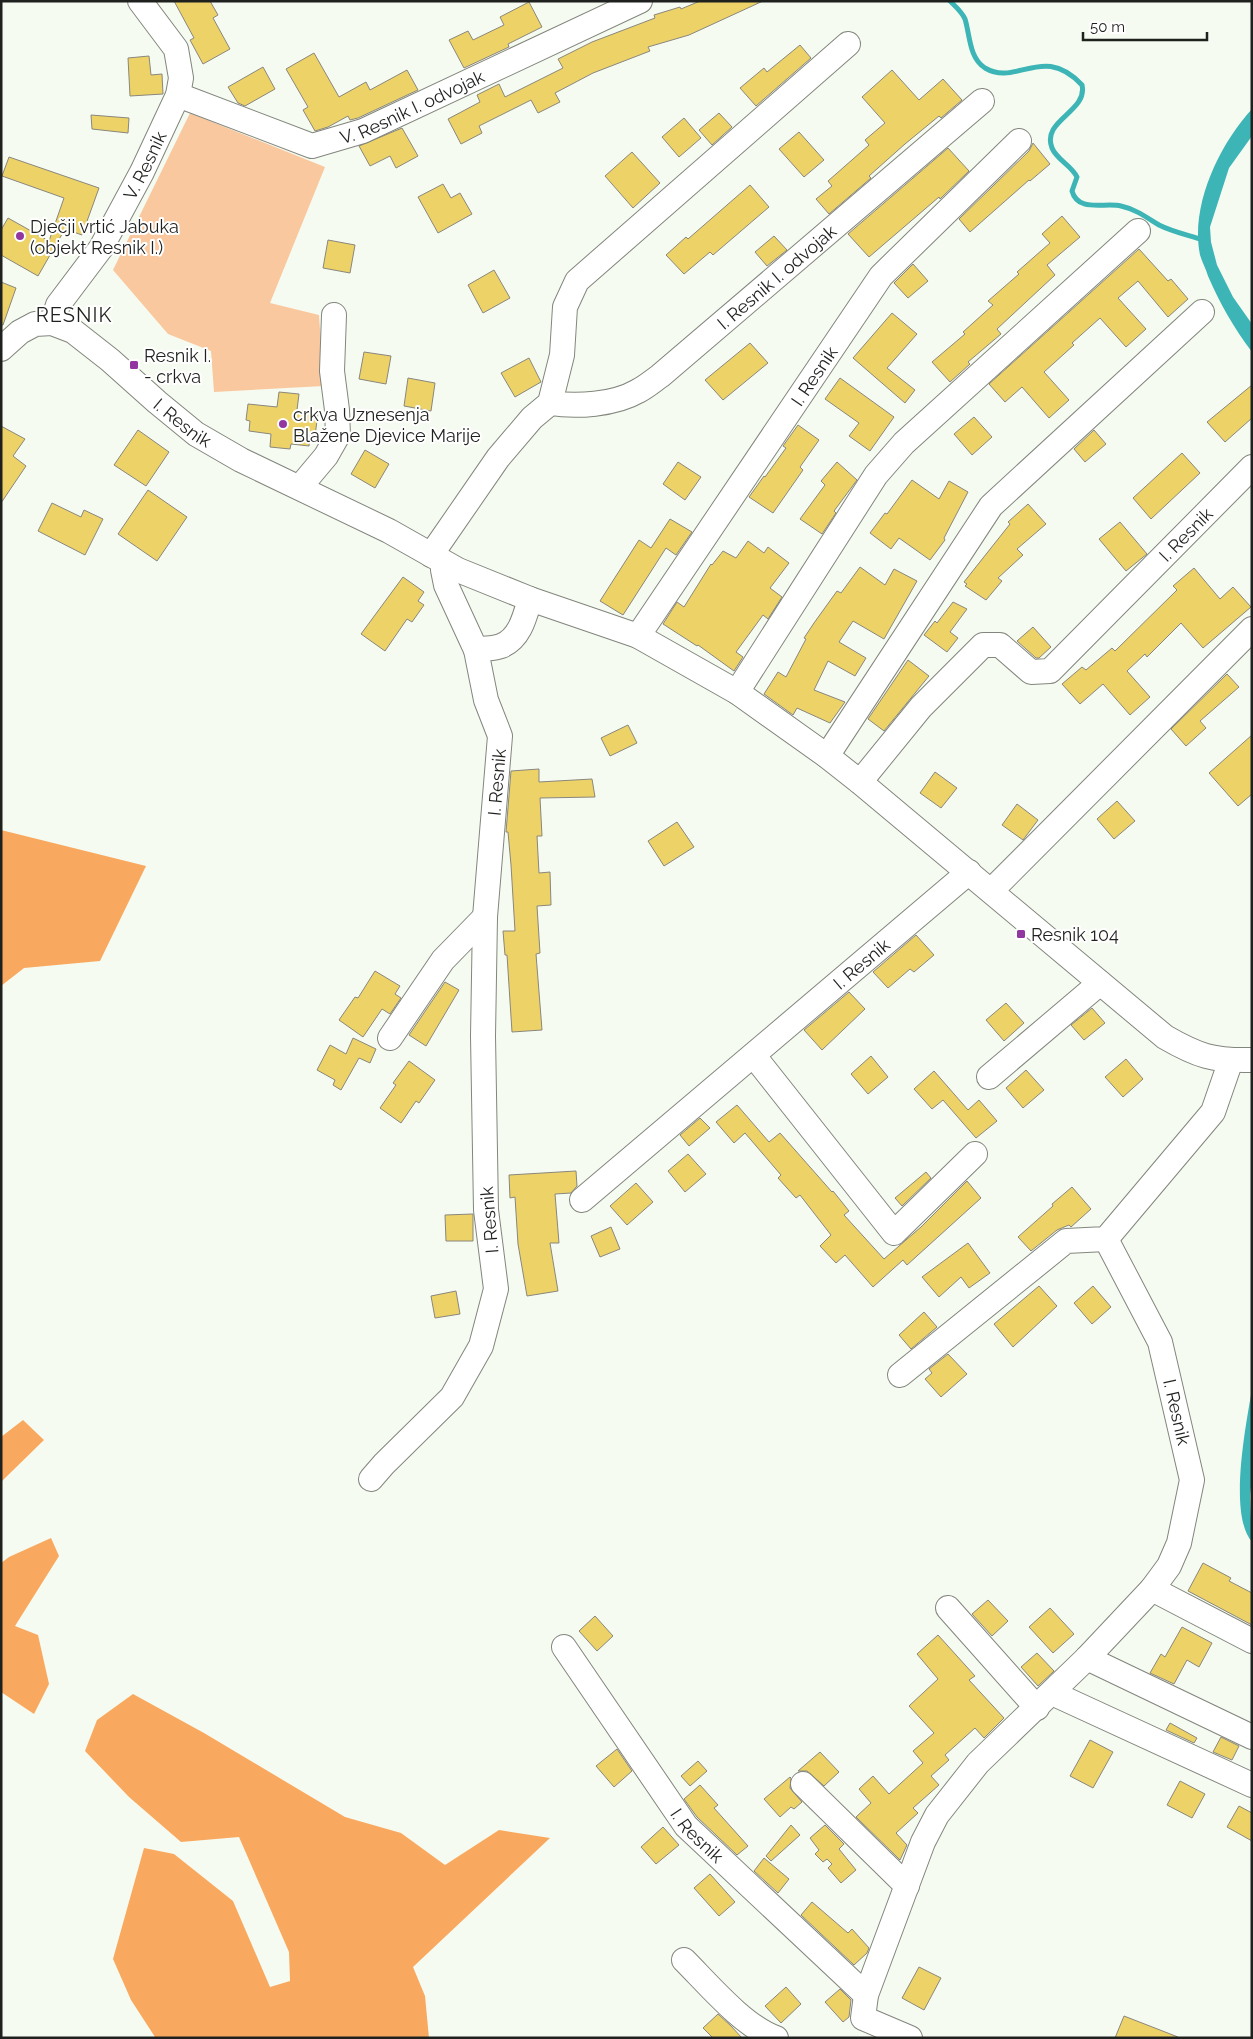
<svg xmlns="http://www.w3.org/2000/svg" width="1253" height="2039" font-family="Raleway,sans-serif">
<rect width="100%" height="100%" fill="#f6fbf1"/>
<path fill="#f9c89e" d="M190,113L325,167L270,303L319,315L324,386L214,392L211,351L168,334L113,270Z"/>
<path fill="#f8a95f" d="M1,830L146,866L100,961L24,968L1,986Z
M23,1420L44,1440L1,1482V1437Z
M51,1538L59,1556L15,1626L38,1635L49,1684L34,1714L1,1692V1563L9,1557Z
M133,1694L204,1733L345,1817L401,1833L445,1865L499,1830L550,1838L413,1967L425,1996L429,2038L155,2037L131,2000L113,1959L144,1848L174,1854L233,1901L270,1987L290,1981L289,1952L239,1837L181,1842L129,1797L85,1751L97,1720Z"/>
<path fill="#3db5b6" d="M1252,109V136L1229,168L1210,227L1211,242L1217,265L1233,297L1252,324V352C1234,328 1220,304 1208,276C1206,269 1202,262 1200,255C1190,206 1219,145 1252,109Z
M1252,1389V1478L1250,1496L1252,1542C1228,1514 1246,1425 1252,1389Z"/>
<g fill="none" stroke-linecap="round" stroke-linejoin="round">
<path stroke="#3db5b6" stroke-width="5" d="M950,1C955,6 962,12 965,19C970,35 969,58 985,68C1017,87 1043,43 1082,85C1088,112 1041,120 1052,148C1057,160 1071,165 1077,177L1072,191C1078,213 1105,202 1121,206C1135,209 1146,217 1159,225C1173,232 1188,235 1203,240"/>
</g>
<path fill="#edd268" stroke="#89877d" d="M174,1H210L218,15L213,18L230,49L203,64L190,40L194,38Z
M700,1H763L689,35L648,47L650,51L593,73L555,93L560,102L538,113L531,100L479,126L482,133L461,144L448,119L480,102L477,95L499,84L505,97L563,68L558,59L592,42L655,18L654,15L680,7L681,9Z
M529,2L542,27L508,44L509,47L464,68L449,40L468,31L473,40L504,25L500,17Z
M800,45L811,58L756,106L740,88L764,68L767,72Z
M314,53L339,97L366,82L370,90L407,70L418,90L358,118L350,120L348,116L328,127L315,131L303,110L308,107L286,69Z
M149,56L151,75L162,74L163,94L130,96L128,58Z
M263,67L275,89L245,106L238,103L228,87Z
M892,70L919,100L943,79L962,100L941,118L939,116L905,144L869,176L871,178L829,214L816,199L832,186L828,181L869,145L865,140L885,123L862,97Z
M719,113L732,127L712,145L699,130Z
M91,115L129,118L128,133L92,129Z
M684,118L701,138L679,157L662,137Z
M402,128L418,156L396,168L390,156L370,166L359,146Z
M799,132L824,160L804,177L779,149Z
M1033,143L1050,164L1030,181L1029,180L970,232L959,219L1029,151Z
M948,148L969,171L940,199L939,197L869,257L848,234Z
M632,152L660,183L633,208L605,176Z
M9,157L99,188L82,235L65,229L38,276L1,255V230L8,218L49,241L64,198L2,176Z
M443,184L451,198L460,193L472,214L438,233L418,197Z
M750,185L769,207L713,255L710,252L684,274L666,255L686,237L688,239Z
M1062,216L1080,237L1047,265L1055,275L997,329L1001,334L968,362L970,364L950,382L932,362L965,334L963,332L993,305L988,301L1019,274L1017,272L1050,243L1042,234Z
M774,236L787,250L767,266L755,252Z
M328,240L355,245L350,273L323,268Z
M1139,249L1168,281L1171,279L1188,299L1168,317L1138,281L1118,298L1146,329L1126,347L1100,318L1072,343L1074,345L1044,372L1069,400L1049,418L1022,387L1005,402L989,384Z
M913,264L928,281L908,298L894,283Z
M494,270L510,298L483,313L468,285Z
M1,282L16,288L3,325H1Z
M892,313L917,334L887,368L915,390L905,403L853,358Z
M750,343L768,363L723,400L705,380Z
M364,352L391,356L386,384L359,379Z
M529,358L541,382L515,397L501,373Z
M408,378L435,383L431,411L404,406Z
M840,378L894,417L870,451L849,436L859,423L825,399Z
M1252,385V418L1225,442L1207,422Z
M279,392L299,394L297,410L318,413L315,436H310L309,446L291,444L290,449L270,447L271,434L249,431L250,421L246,420L248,404L277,407Z
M974,417L992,437L972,455L954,434Z
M798,425L819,440L800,467L803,470L773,513L749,497L764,476L765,477L786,448L783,446Z
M1,426L25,439L13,456L26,466L1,503Z
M138,430L169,452L146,486L114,465Z
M1094,430L1106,444L1085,462L1074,449Z
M365,450L389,464L375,488L351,474Z
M1182,453L1200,473L1151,519L1133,498Z
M678,462L701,477L685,500L663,484Z
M837,462L857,480L834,511L836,513L822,534L800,519L825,485L821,481Z
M912,480L939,499L949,481L968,492L944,538L945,540L930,560L899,538L891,549L870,533L885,513L887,514Z
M148,490L187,517L157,561L118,534Z
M52,503L81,517L84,510L103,519L85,555L38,531Z
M1028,504L1046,524L1017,549L1023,555L998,578L1002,581L986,600L965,586L967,584L964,582L1010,524L1008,522Z
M670,519L692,532L676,555L666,548L623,615L600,601L639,540L651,548Z
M1120,522L1147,554L1126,571L1099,539Z
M748,541L764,553L768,547L789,563L770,588L782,597L768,619L763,615L736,652L743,657L734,671L698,645L697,646L663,624L677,602L684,607L711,564L712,565L723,551L736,558Z
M860,567L885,585L894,569L917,581L884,639L853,621L839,642L866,658L855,676L828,661L814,690L845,702L830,723L797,708L793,715L764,694L778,672L786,677L806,639L804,638L814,623L837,591L841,593Z
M1194,568L1220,599L1233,587L1251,607L1203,648L1181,623L1147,657L1145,654L1127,671L1150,697L1130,715L1103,684L1080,704L1062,684L1082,667L1086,670L1112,648L1115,651L1177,590L1173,586Z
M403,577L424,592L418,601L424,605L412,622L407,619L385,651L361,634Z
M953,602L967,609L950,632L958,638L947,652L924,635L935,621L937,623Z
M1033,627L1051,647L1039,658H1036L1017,641Z
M908,660L929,676L884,731L868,719Z
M1227,674L1239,687L1200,721L1206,728L1186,746L1171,729Z
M628,725L637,743L610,756L601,738Z
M1252,735V794L1238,806L1209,773Z
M539,769V782L592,779L595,797L540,798L542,836H537L539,873L550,872L551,905L537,906L540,953L536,954L542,1030L512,1032L507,955H505L503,931H515L511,865L508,832H506L511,771Z
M935,772L957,788L941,808L920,793Z
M1117,801L1135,821L1114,839L1097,819Z
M1017,804L1038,820L1023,840L1002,825Z
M677,822L694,847L664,866L648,841Z
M916,935L934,955L914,972L910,969L888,988L873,972Z
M375,971L400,986L395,994L401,998L390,1014L382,1009L363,1037L339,1020L355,997L358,998Z
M445,982L459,990L426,1046L409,1035Z
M849,992L865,1009L822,1050L804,1030Z
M1006,1003L1024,1023L1004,1041L986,1020Z
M1092,1008L1105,1023L1084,1040L1071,1025Z
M353,1038L376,1049L370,1063L359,1058L341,1090L333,1085L335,1080L317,1070L330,1045L346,1054Z
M871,1056L888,1077L868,1094L851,1074Z
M1126,1059L1143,1079L1123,1097L1105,1077Z
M409,1061L435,1080L419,1103L416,1101L401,1123L380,1108L396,1085L393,1083Z
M1026,1070L1044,1090L1023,1108L1006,1088Z
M934,1071L968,1110L979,1100L997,1121L976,1138L943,1100L932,1109L914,1089Z
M737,1105L769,1142L780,1133L832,1192L833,1191L849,1211L844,1215L884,1259L921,1227L967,1181L981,1198L907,1265L903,1260L873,1287L845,1255L836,1263L820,1246L831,1235L800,1195L796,1198L778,1178L781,1175L745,1133L734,1143L716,1122Z
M700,1118L710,1128L689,1146L680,1135Z
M688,1154L706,1174L685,1192L668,1171Z
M576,1171L577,1186L571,1193L555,1194L559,1243H550L558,1291L527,1296L518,1244L515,1197L510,1198L509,1175Z
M926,1172L931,1178L902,1206L895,1198Z
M636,1183L653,1202L627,1225L610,1206Z
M1072,1187L1091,1209L1071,1227L1069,1225L1057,1230L1031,1251L1018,1237L1053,1206L1052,1204Z
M473,1214V1241H446L445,1215Z
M611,1227L620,1249L600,1257L591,1236Z
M968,1243L990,1273L969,1288L961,1277L939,1297L922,1277Z
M1039,1286L1057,1306L1013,1347L994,1324Z
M1093,1286L1111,1307L1092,1324L1074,1303Z
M456,1291L460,1314L435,1318L431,1296Z
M924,1312L937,1327L911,1349L899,1335Z
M948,1354L967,1374L941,1397L925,1379L932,1373L929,1369Z
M1203,1563L1231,1578L1229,1581L1252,1593V1625L1188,1591Z
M988,1600L1008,1621L992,1636L972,1614Z
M1050,1608L1074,1634L1053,1653L1029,1627Z
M595,1616L613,1636L597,1651L579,1631Z
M1182,1627L1212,1643L1199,1667L1187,1660L1174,1684L1150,1673L1161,1654L1165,1657Z
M938,1635L975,1676L969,1680L1004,1718L984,1738L975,1728L945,1755L949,1760L931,1776L939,1785L913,1808L918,1813L896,1833L907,1845L900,1860L856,1817L871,1803L859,1789L873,1776L889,1794L923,1763L913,1751L934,1733L909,1706L938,1679L917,1654Z
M1037,1653L1054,1671L1038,1686L1021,1667Z
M1170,1723L1197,1738L1194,1743L1166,1730Z
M1221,1737L1239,1746L1232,1760L1213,1752Z
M1090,1740L1113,1752L1093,1788L1070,1776Z
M617,1749L632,1771L614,1787L596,1766Z
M820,1752L839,1772L824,1786L807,1771H798Z
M698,1761L707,1771L690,1786L681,1776Z
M790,1777L791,1778L790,1788L802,1802L794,1809L791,1807L780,1817L764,1799Z
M1180,1781L1205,1794L1192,1818L1167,1805Z
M700,1785L718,1805L714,1808L748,1846L737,1855L697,1817L684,1799Z
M1239,1806L1252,1813V1841L1227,1827Z
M791,1825L800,1835L771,1861L766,1856Z
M825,1825L844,1844L839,1849L856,1870L841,1883L828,1868L832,1864L827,1859L823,1862L815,1854L819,1850L810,1838Z
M663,1827L679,1845L656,1864L641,1847Z
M764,1858L789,1879L778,1893L754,1871Z
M710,1874L735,1902L719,1916L694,1888Z
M812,1902L848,1933L852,1929L869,1948L867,1953L854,1965L801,1915Z
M919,1967L941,1978L924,2010L902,1998Z
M786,1987L801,2004L781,2023L765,2006Z
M840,1989L851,2000L849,2017L843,2022L825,2002Z
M718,2014L731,2026L742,2038H713L703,2028Z
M1124,2016L1178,2037V2038H1115Z"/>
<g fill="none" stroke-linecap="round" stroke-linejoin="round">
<g stroke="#82867d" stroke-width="26">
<g id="minor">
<path id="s1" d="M178,95L312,146L363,131L640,1"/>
<path id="s2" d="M52,323L58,305L101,248L142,172L178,95L181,78L176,49L140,1"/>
<path id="s3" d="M1,349L20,332L35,324L52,323L73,331L110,360L157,402L196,434L241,460L389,531L458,570L530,599L638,636L737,692L827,756L860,782L1165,1037C1198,1056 1213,1061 1252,1060"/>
<path id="s4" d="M550,403C576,407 614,405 638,391C646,387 653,381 660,376L982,101"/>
<path d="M300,487L326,456L338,435L337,410L332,371L334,315"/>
<path d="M431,555L498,458L532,418L550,403L562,355L565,307L577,281L848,44"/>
<path id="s5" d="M638,636L881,276L1019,141"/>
<path d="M476,650C484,648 493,649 501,646C520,639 525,616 530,599"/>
<path d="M737,692L876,475L904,443L1138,231"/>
<path d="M827,756L991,506L1202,312"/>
<path id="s6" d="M860,782L921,707L983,645H1000L1031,672L1050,671L1252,467"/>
<path d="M991,891L1252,629"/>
<path d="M390,1038L443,960L485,917"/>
<path d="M754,1056L894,1233L975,1154"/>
<path d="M989,1077L1100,983"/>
<path id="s7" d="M582,1200L969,872"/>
<path d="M900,1375L1066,1241L1106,1239L1213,1112L1231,1060"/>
<path id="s8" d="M371,1479L384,1464L452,1397L481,1346L496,1289L486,1210L483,1036L485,917L500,736L486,700L476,650L446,585L443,570V563"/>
<path d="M1152,1589L1252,1641"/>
<path d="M948,1608L1037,1708"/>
<path id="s9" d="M564,1647L686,1826L866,1995"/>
<path d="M1087,1658L1252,1737"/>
<path d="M1052,1693L1252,1785"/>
<path d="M803,1784L907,1886"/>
<path d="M684,1960C708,1984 744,2027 776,2038"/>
<path d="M910,2038L863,2018L866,1995L923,1842L937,1815L978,1763L1087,1658L1152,1589L1169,1566L1179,1543L1192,1480L1160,1342L1106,1239"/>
</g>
</g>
<use href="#minor" stroke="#fff" stroke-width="24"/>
</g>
<g fill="#9236a0" stroke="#fff" stroke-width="2">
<circle cx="20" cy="236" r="5"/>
<rect x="129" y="360" width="10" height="10" rx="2.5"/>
<circle cx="283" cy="424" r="5"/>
<rect x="1016" y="929" width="10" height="10" rx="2.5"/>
</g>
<g text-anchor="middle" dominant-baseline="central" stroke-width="4" stroke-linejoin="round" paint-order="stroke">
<g font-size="18" fill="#1f211e" stroke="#fff">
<text stroke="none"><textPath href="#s1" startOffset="251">V. Resnik I. odvojak</textPath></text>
<text stroke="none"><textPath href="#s2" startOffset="184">V. Resnik</textPath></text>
<text stroke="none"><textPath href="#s4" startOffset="270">I. Resnik I. odvojak</textPath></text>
<text stroke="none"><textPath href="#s5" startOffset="314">I. Resnik</textPath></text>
<text stroke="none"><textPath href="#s3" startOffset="225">I. Resnik</textPath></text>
<text stroke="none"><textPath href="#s6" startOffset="454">I. Resnik</textPath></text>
<text stroke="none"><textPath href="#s8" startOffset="741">I. Resnik</textPath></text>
<text stroke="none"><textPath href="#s7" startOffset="366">I. Resnik</textPath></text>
<text transform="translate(489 1220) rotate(-95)">I. Resnik</text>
<text transform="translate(1177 1412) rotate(77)">I. Resnik</text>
<text stroke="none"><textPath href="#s9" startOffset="231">I. Resnik</textPath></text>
</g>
<g font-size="18" fill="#1f211e" stroke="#fff" text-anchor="start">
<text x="30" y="226">Dječji vrtić Jabuka<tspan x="30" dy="21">(objekt Resnik I.)</tspan></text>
<text x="144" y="355">Resnik I.<tspan x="144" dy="21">- crkva</tspan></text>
<text x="293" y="414">crkva Uznesenja<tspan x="293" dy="21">Blažene Djevice Marije</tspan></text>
<text x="1031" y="934">Resnik 104</text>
</g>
<g font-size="20" letter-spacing="1" fill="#1f211e" stroke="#fff">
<text x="74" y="315">RESNIK</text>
</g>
</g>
<rect width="1253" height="2039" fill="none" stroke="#1f211e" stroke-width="5"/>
<path d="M1083 32v8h124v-8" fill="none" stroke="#1f211e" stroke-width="2.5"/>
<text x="1090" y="32" font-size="15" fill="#1f211e" stroke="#ffffff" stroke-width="4" paint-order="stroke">50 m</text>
</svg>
